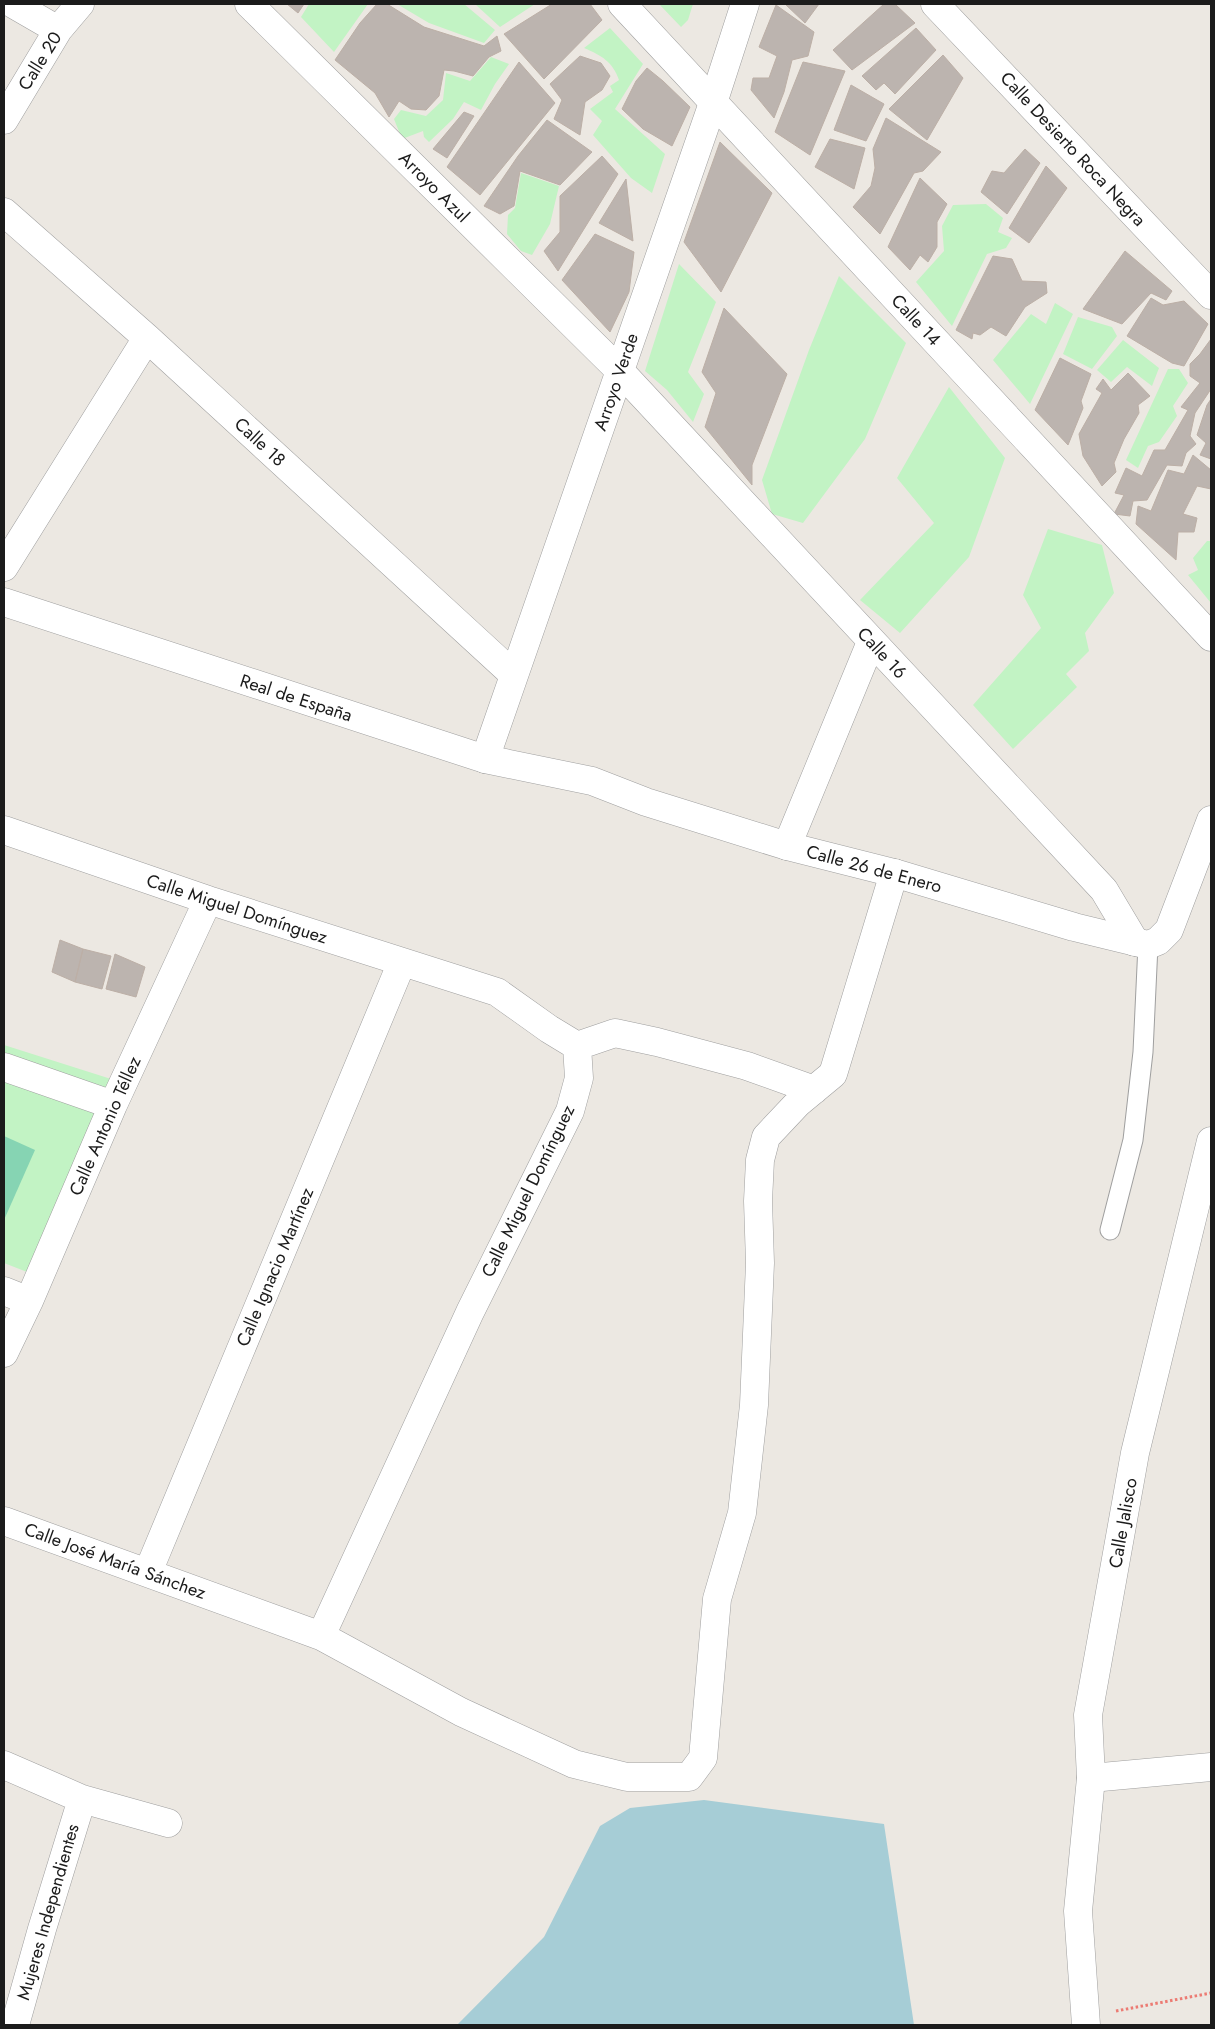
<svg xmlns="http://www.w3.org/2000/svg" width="1215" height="2029" font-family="Jost,sans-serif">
<rect width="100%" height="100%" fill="#ece8e2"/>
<path fill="#c2f3c4" d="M309,4H368L334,52L301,17Z
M397,4H464L495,30L484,43L429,23Z
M475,4H535L500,27Z
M659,4H693L688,20L681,27Z
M610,28L643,64L615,109L665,154L652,193L631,178L593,135L602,121L590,109L613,92L610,86L619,80C613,62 601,55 584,48Z
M491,57L509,64L495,84L481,110L464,102L453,119L429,142L424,137L423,131L402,139L394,119L401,110L426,116L443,100L446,73L470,81Z
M521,173L559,186L550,224L532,255L521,251L507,234L508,215L515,208Z
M986,204L1003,218L998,232L1012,238L1006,248L987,254L952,326L916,282L944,251L942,226L953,205Z
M679,264L716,302L688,372L704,394L693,422L667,390L645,371Z
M839,276L906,343L865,439L803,523L772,514L762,480L809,350Z
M1055,303L1073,314L1030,404L993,360L1031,314L1046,324Z
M1078,317L1112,327L1117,336L1092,369L1063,354Z
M1123,340L1159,368L1152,386L1127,367L1111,382L1097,370Z
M1168,369H1179L1188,383L1173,406L1177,416L1159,442L1148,446L1138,468L1126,460Z
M949,387L1005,458L969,557L900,633L860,600L934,523L897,478Z
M1048,529L1102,545L1114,593L1085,633L1089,651L1066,674L1077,687L1013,749L973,705L1041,628L1023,595Z
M1207,541H1211V603L1188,575L1198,570L1193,558Z
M4,1045L130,1085L45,1279L4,1263Z"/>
<path fill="#86d4b3" d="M4,1136L35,1150L4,1220Z"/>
<path fill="#a6cdd6" d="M704,1800L884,1824L914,2025H457L544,1937L600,1826L630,1808Z"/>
<path fill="#bcb4af" stroke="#bcafa6" d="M287,4H304L298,13Z
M377,4H387L424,27L484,46L497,36L501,51L489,57L473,76L454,71L444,70L439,96L426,110L411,109L399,101L389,117L375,93L335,60L360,23Z
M552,4H590L602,20L544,79L504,34Z
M785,4H819L805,23Z
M884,4H895L915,23L852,70L833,50Z
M776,5L814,32L808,56L792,60L784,92L774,118L751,90L753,78H769L777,56L759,47Z
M916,28L936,50L895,94L884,83L876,90L862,76Z
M943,55L963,78L927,140L889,109Z
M580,56L601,63L610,76L602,90L585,102L580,135L554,119L562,100L550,84Z
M519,62L555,103L480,195L447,167Z
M803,62L845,71L810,155L775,132Z
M647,68L663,81L690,107L672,146L643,129L622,109L636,81Z
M851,85L884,104L866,141L834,130Z
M464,112L474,116L447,158L433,149Z
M886,118L941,152L923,171L914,173L880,234L853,207L871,186L875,168L873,149Z
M547,120L592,152L560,185L520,171L514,206L500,214L484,206L518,156Z
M830,139L865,148L854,189L815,167Z
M720,142L772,193L721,292L684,242Z
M1025,149L1040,163L1007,214L981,192L992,171L1004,173Z
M602,156L618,174L558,271L544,251L560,232V196Z
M1046,166L1067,188L1029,243L1009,228Z
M920,178L947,204L937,222V247L928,262L920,255L910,270L888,247Z
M626,179L633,241L599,223Z
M595,234L634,252L629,292L610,332L562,280Z
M1125,251L1172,291L1166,300L1151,293L1122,324L1083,309Z
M993,256L1012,259L1022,281L1046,282L1047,293L1025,307L1006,336L991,327L980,335L973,333L972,339L956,330Z
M1151,298L1163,305L1184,301L1208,324L1184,366L1172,363L1127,336Z
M724,308L787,374L752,465V485L705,427L716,393L702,372Z
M1211,339V389L1195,413L1190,436L1196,444L1186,453L1182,466L1167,465L1147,500L1133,501L1130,516L1114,514L1124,495L1115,493L1126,468L1142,476L1154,450H1165L1188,410L1181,407L1200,383L1190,376V364L1200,354Z
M1060,358L1091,374L1081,401L1083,408L1068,445L1035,410Z
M1128,373L1150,396L1138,405L1139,413L1124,439L1114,463L1116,472L1102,486L1083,456L1079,434L1102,393L1096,389L1103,379L1111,390Z
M1211,399V459L1200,455L1206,443L1197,435L1207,405Z
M1193,455L1211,470V489L1197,486L1183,514L1197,518L1194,532H1178L1176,560L1136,524L1138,506L1151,511L1168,470L1184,474Z
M60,940L83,949L75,982L52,972Z
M83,949L111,956L102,989L75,982Z
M115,954L145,967L136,997L106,989Z"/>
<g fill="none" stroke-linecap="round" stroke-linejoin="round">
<g stroke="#9f9f9f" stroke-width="21">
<path id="service" d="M1110,1230L1133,1140L1143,1052L1148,945"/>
</g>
<g stroke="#9f9f9f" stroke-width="29">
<path id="minor" d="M13,4L58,30
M249,4L620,371L1104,890L1135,942
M935,4L1211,295
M4,120L58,30L80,4
M4,212L147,338L514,675
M4,567L147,338
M485,759L713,103L745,4
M4,830L208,900L497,992L549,1029L577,1046L579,1078L570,1111L470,1312L321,1636L4,1521
M787,846L871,642
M577,1046L615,1033L657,1042L747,1066L814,1090
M4,1067L113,1105
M4,1291L29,1301
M4,1353L29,1301L113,1105L208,900
M148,1572L402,962
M321,1636L461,1712L574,1764L627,1777H689L703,1758L717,1599L742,1513L754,1405L760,1263L758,1201L760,1160L766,1137L798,1103L833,1074L894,873
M4,1765L82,1799L168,1823
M1091,1778L1211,1767
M15,2025L42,1929L82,1799"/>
</g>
<g stroke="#9f9f9f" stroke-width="29">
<path id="tertiary" d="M622,4L1211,637
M4,602L485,759L592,781L646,802L787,846L894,873L1074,927L1148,945L1158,941L1169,930L1211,820
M1086,2025L1078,1911L1091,1778L1088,1715L1135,1453L1211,1141"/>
</g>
<path stroke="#ec7b73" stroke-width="3" stroke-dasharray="2.5 2.5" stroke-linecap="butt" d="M1116,2011L1211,1993"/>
<use href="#service" stroke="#fff" stroke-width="19"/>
<use href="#minor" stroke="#fff" stroke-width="28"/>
<use href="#tertiary" stroke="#fff" stroke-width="28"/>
</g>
<g text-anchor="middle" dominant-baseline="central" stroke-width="5" stroke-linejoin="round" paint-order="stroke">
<g font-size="18" fill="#1b1b1b" stroke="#fff">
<text transform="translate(40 61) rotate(-58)">Calle 20</text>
<text transform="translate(1073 149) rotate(47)">Calle Desierto Roca Negra</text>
<text transform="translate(434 187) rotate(45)">Arroyo Azul</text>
<text transform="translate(916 320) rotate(47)">Calle 14</text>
<text transform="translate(616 382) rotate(-71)">Arroyo Verde</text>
<text transform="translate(260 442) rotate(43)">Calle 18</text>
<text transform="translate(882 653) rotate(47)">Calle 16</text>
<text transform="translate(296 698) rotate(18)">Real de España</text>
<text transform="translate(874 869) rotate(15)">Calle 26 de Enero</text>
<text transform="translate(237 909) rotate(18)">Calle Miguel Domínguez</text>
<text transform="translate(105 1126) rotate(-66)">Calle Antonio Téllez</text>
<text transform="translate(528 1191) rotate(-64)">Calle Miguel Domínguez</text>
<text transform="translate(275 1267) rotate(-67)">Calle Ignacio Martínez</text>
<text transform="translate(1123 1523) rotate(-80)">Calle Jalisco</text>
<text transform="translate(115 1561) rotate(20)">Calle José María Sánchez</text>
<text transform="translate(48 1912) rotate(-74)">Mujeres Independientes</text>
</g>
</g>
<rect width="1215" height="2029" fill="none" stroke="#1b1b1b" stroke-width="10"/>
</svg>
